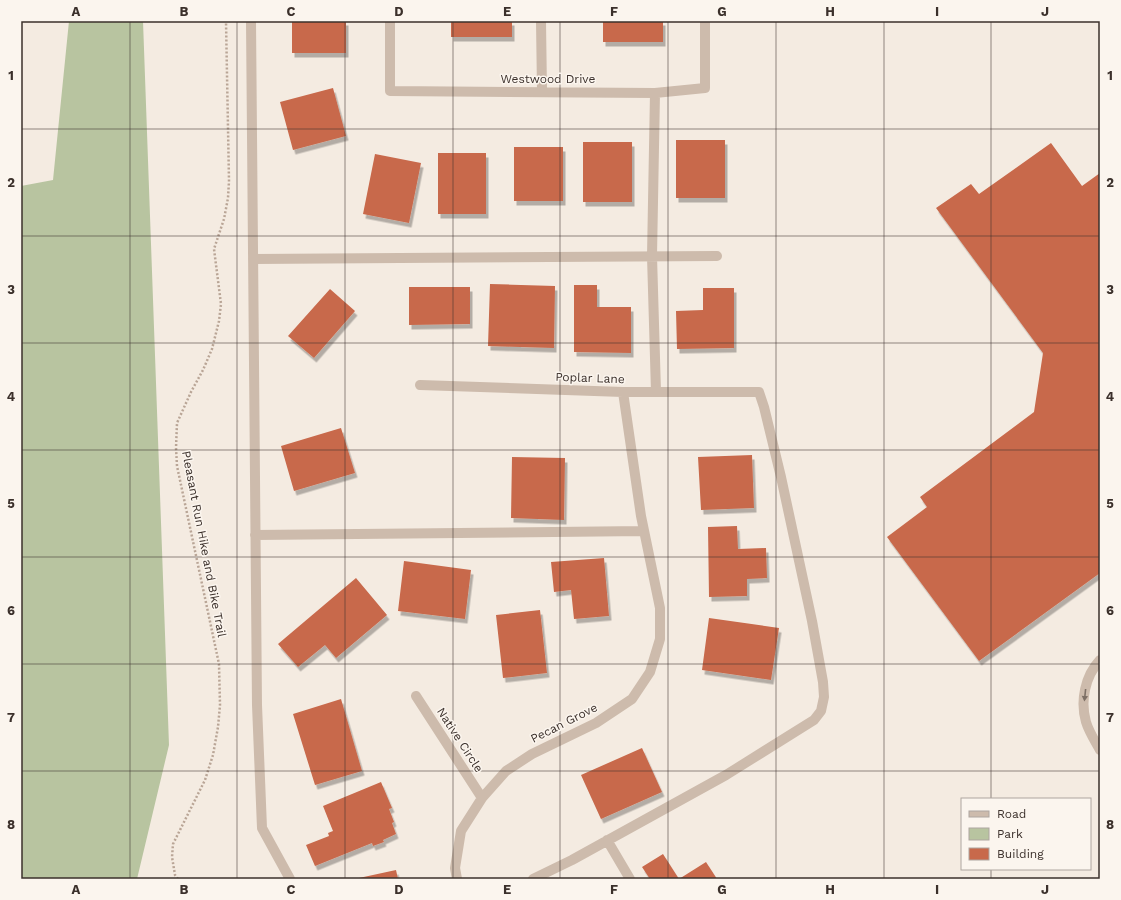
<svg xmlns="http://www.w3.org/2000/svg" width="1121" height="900" font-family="'Work Sans',sans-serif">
<defs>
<filter id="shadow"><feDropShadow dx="2.5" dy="4.5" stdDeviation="0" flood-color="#0004"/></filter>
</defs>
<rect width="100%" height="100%" fill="#f4ebe1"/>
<path fill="#b8c4a0" d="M69,21H143L169,745L137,879H21V186L53,180Z"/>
<path fill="#c8694b" filter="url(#shadow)" d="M292,21H346V53H292Z
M451,21H512V37H451Z
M603,21H663V42H603Z
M333,88L346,136L293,150L280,102Z
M676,140H725V198H676Z
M583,142H632V202H583Z
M1051,143L1082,186L1100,173V573L979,661L887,537L927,507L920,497L1034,412L1043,353L936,208L971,184L979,194Z
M514,147H563V201H514Z
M438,153H486V214H438Z
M375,154L421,163L409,223L363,214Z
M490,284L555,286L554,348L488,346Z
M574,285H597V307H631V353L574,352Z
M409,287H470V324L409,325Z
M703,288H734V348L677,349L676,311L703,310Z
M330,289L355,311L314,358L288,336Z
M341,428L355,473L294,491L281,446Z
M752,455L754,508L701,510L698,457Z
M512,457L565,458L564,520L511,518Z
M737,526L738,549L766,548L767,578L747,579V596L709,597L708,527Z
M604,558L609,616L574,619L571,590L554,592L551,562Z
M404,561L471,570L465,619L398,611Z
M356,578L387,615L336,658L325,645L298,667L278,644Z
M540,610L547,673L503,678L496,615Z
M709,618L779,628L771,680L702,670Z
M341,699L362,771L315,785L293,714Z
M642,748L662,792L601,819L581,775Z
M381,782L392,808L389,809L394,822L392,823L396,834L383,840L384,842L373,846L372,843L315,866L306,845L329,836L328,833L333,831L323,806Z
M663,854L679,879L706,862L717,879H650L642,867Z
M396,870L398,879H359V878Z"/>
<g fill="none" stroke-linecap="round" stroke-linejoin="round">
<path stroke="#b9a596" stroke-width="2.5" stroke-dasharray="2 2" stroke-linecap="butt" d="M178,879L175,875L172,857L173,844L205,780L213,755L218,727L220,705L219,664L177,466L176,448L177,423L191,392L203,370L212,349L219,321L221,304L214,249L224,219L228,198L229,181L226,21"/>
<path stroke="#cdbbac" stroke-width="10" d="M251,21L257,705L262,828L290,879
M390,21V91L655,93L705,88V21
M541,21L542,92
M655,93L652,256L656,392
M253,259L717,256
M420,385L623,392H759L764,407L781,477L812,621L823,682L824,697L821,711L814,720L726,775L572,860L533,879
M255,535L644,531
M1100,660C1085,676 1080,701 1086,722C1089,732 1095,741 1100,750
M416,696L482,798
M607,840L630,879
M457,879L455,868L461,831L482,798L506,771L532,754L596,723L632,699L650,672L660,639V608L641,516L623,392"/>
</g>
<defs><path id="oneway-solid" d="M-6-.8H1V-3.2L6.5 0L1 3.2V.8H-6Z"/></defs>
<use fill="#7d6f65" href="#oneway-solid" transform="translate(1085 695) rotate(96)"/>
<path fill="none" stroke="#3b302b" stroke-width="1" stroke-opacity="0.55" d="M130,21V879M237,21V879M345,21V879M453,21V879M560,21V879M668,21V879M776,21V879M884,21V879M991,21V799M21,129H1100M21,236H1100M21,343H1100M21,450H1100M21,557H1100M21,664H1100M21,771H1100M991,869V879"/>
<g text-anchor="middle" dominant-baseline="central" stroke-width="3" stroke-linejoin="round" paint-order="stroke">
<g font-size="12" fill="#3b302b" stroke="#fbf5ee">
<text x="548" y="79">Westwood Drive</text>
<text transform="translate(590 378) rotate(2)">Poplar Lane</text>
<text transform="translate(204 544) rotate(79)">Pleasant Run Hike and Bike Trail</text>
<text transform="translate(564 723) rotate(-27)">Pecan Grove</text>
<text transform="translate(460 740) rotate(57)">Native Circle</text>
</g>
</g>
<rect width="1121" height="900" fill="none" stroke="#fbf5ee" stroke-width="44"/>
<rect x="961" y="798" width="130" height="72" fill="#fbf5ee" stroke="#aea6a0"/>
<rect x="969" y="811" width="20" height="6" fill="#cdbbac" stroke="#aea6a0"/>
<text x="997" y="818" font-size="12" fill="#3b302b">Road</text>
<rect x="969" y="828" width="20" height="12" fill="#b8c4a0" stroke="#aea6a0"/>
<text x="997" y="838" font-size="12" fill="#3b302b">Park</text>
<rect x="969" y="848" width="20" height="12" fill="#c8694b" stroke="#aea6a0"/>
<text x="997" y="858" font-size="12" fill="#3b302b">Building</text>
<rect x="22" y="22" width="1077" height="856" fill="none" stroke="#3b302b" stroke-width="1.5"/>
<g font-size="13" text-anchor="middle" font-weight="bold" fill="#3b302b">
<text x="76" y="16">A</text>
<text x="184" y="16">B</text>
<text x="291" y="16">C</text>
<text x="399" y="16">D</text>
<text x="507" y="16">E</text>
<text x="614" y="16">F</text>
<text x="722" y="16">G</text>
<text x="830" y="16">H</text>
<text x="937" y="16">I</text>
<text x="1045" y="16">J</text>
<text x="11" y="80">1</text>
<text x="1110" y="80">1</text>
<text x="11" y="187">2</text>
<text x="1110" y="187">2</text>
<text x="11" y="294">3</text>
<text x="1110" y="294">3</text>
<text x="11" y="401">4</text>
<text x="1110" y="401">4</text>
<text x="11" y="508">5</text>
<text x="1110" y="508">5</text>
<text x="11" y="615">6</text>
<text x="1110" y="615">6</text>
<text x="11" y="722">7</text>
<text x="1110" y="722">7</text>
<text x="11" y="829">8</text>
<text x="1110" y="829">8</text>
<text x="76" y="894">A</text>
<text x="184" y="894">B</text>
<text x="291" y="894">C</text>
<text x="399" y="894">D</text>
<text x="507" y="894">E</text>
<text x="614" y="894">F</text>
<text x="722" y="894">G</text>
<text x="830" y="894">H</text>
<text x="937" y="894">I</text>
<text x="1045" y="894">J</text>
</g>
</svg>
